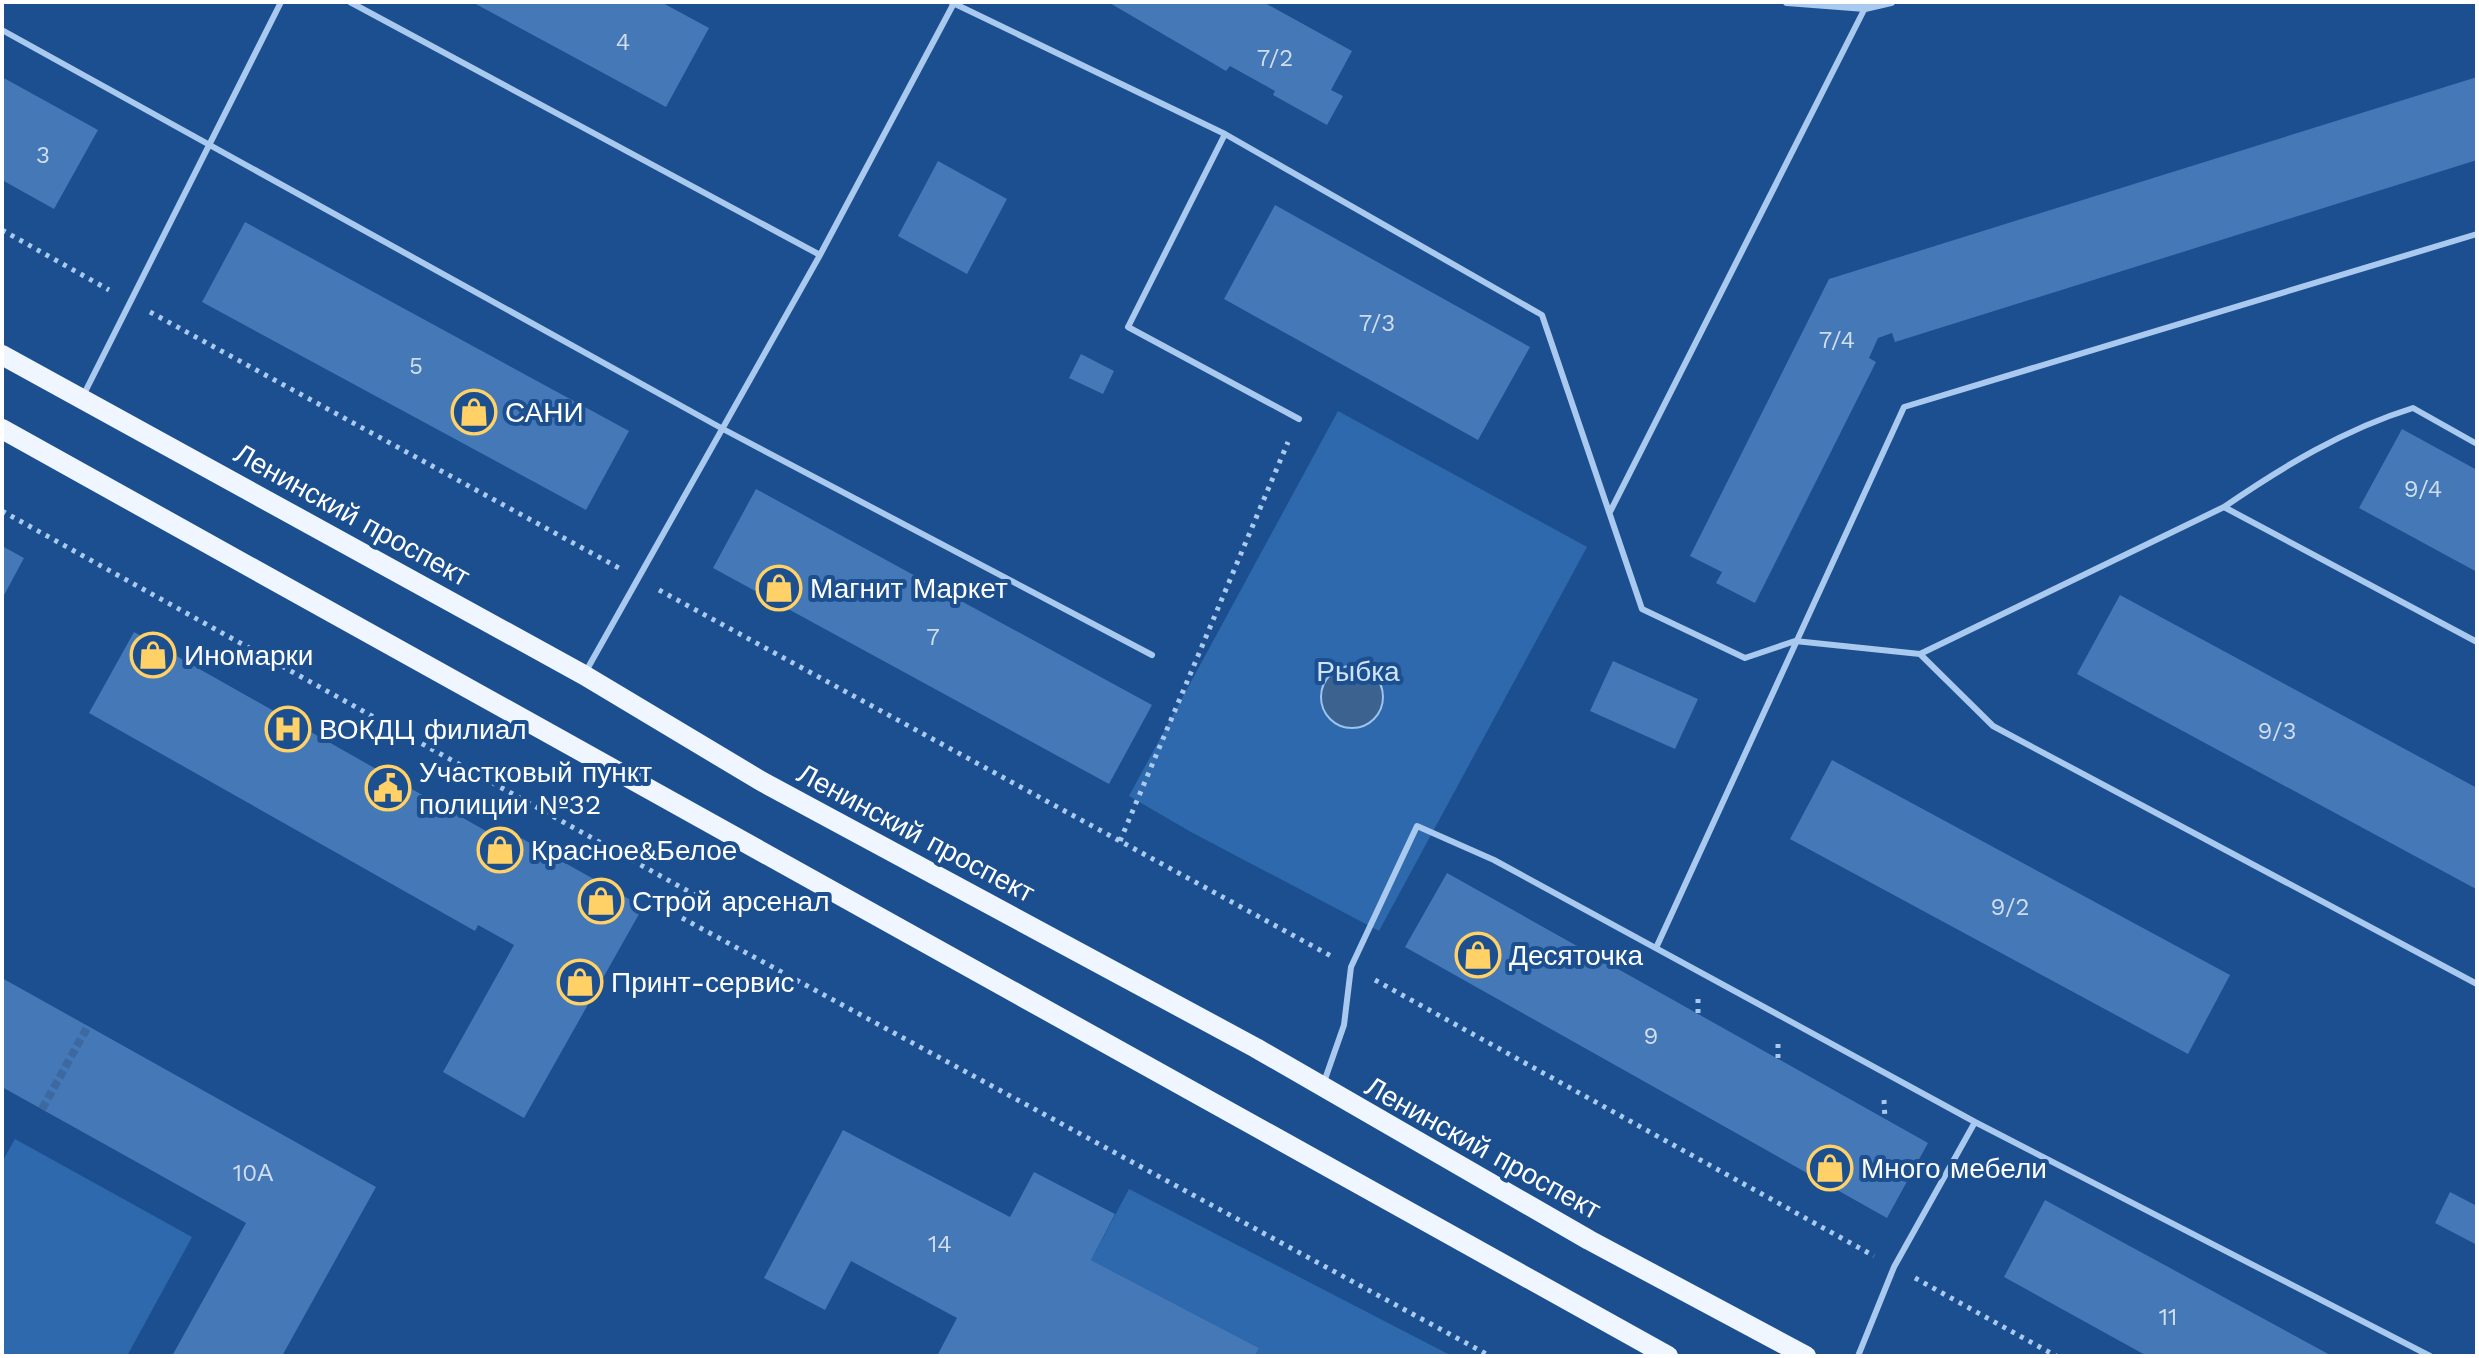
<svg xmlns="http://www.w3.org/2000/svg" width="2479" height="1358" font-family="'Work Sans',sans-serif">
<rect width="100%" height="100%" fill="#1b4f8f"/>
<path fill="#2e69ad" d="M1338,411L1587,547L1379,931L1191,832L1129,796Z
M15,1139L192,1237L127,1356H2V1162Z
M1129,1189L1452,1356H1255L1259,1348L1091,1260Z"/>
<path fill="#3c6290" stroke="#9cc4f0" stroke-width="2" d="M1321 697a31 31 0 1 1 62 0a31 31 0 1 1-62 0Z"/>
<path fill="#4478b7" d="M472,2H661L709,28L666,107Z
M1108,2H1263L1352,51L1331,90L1343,96L1327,125L1273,95L1275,91L1230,66L1226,71Z
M2,77L98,130L54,209L2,180Z
M2477,77V160L1895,342L1892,333L1878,338L1869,358L1876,362L1755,603L1716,583L1722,572L1690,556L1829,279Z
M938,161L1007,199L967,274L898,236Z
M1275,205L1530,347L1478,440L1224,299Z
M245,222L629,431L586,510L202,302Z
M1081,354L1114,371L1103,394L1069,378Z
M2402,429L2477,470V572L2359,508Z
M756,489L1152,705L1109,784L713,568Z
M2,546L24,558L2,599Z
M2120,595L2477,788L2476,889L2077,674Z
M134,632L516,848L521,838L643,907L524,1118L443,1072L514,945L478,925L475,931L89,713Z
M1613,661L1698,699L1675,749L1590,711Z
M1832,760L2230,975L2188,1054L1790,839Z
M1447,873L1928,1143L1887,1218L1405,947Z
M2,978L376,1187L282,1356H172L246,1223L2,1087Z
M843,1130L1010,1217L1034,1172L1115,1214L1091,1260L1259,1348L1255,1356H937L957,1318L851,1261L825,1310L764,1278Z
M2450,1192L2477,1206V1245L2435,1223Z
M2045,1200L2332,1356H2147L2004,1277Z"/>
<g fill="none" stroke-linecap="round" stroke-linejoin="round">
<path stroke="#3d69a0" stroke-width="8" stroke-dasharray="8 4" stroke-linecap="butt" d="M42,1109L88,1026"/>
<path stroke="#a9c9ee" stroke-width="5" stroke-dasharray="4 6" stroke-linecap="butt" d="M2,230L109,290
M150,312L619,568
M2,511L695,895
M659,590L1331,956
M1120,841L1288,442
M682,918L1490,1356
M1375,980L1874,1256
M1698,999V1014
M1778,1058V1043
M1884,1100L1885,1119
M1915,1278L2056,1356"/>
<path stroke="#a9c9ee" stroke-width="6" d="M350,2L820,255
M951,2L1225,134L1542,315L1642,609L1745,658L1795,641L1920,654L2224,507C2282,467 2345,429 2413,408L2477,444
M2,30L723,429L1152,655
M1225,134L1128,327L1299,419
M83,396L281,2
M2224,507L2477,642
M1610,512L1865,8
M1920,654L1993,726L2477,984
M585,673L820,255L954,3
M1656,948L1904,407L2477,234
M1324,1082L1344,1025L1351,967L1417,826L1494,860L1975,1122L1894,1267L1858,1356
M1975,1122L2430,1356"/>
<path stroke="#a9c9ee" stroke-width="8" d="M1787,2L1865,8L1891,2"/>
<path stroke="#f0f6ff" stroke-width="20" d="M2,355L584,675L761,781L1256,1048L1589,1240L1806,1356
M2,429L1668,1356"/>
</g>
<defs>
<g id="shop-ring" transform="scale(2.3)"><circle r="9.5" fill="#1b4f8f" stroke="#ffd166" stroke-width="1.5"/><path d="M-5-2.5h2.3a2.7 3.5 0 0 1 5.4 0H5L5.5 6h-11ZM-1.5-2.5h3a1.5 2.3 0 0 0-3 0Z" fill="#ffd166"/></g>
<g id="hospital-ring" transform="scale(2.3)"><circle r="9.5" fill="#1b4f8f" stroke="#ffd166" stroke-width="1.5"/><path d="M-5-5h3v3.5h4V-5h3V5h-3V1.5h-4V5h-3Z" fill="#ffd166"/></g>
<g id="civic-ring" transform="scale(2.3)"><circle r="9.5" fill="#1b4f8f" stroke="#ffd166" stroke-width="1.5"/><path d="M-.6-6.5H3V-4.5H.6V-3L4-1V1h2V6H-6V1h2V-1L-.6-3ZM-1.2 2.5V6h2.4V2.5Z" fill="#ffd166"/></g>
</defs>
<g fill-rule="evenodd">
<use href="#shop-ring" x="474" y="412"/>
<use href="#shop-ring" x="779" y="588"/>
<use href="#shop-ring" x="153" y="655"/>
<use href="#hospital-ring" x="288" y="729"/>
<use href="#civic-ring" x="388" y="788"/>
<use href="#shop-ring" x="500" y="850"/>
<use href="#shop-ring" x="601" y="901"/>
<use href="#shop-ring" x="1478" y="955"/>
<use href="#shop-ring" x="580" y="982"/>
<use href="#shop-ring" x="1830" y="1168"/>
</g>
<g text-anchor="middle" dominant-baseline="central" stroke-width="8" stroke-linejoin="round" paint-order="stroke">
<g font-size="24" fill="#d0dded">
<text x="623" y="42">4</text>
<text x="1275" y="58">7/2</text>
<text x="43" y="155">3</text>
<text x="1377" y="323">7/3</text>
<text x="1837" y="340">7/4</text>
<text x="416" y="366">5</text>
<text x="2423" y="489">9/4</text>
<text x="933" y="637">7</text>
<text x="2277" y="731">9/3</text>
<text x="2010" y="907">9/2</text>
<text x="1651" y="1036">9</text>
<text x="253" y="1173">10А</text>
<text x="940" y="1244">14</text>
<text x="2168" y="1317">11</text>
</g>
<g font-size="28" fill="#fff" stroke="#1b4f8f" text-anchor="start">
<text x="505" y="412">САНИ</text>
<text x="810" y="588">Магнит Маркет</text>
<text x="184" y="655">Иномарки</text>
<text x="319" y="729">ВОКДЦ филиал</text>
<text x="419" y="772">Участковый пункт<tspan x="419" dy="32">полиции №32</tspan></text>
<text x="531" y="850">Красное&amp;Белое</text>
<text x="632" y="901">Строй арсенал</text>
<text x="1509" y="955">Десяточка</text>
<text x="611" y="982">Принт-сервис</text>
<text x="1861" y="1168">Много мебели</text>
</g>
<g font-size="28" fill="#fff" stroke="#1b4f8f">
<text transform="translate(352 515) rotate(29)">Ленинский проспект</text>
<text transform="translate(916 833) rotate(28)">Ленинский проспект</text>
<text transform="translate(1483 1148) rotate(29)">Ленинский проспект</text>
</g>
<g font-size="28" fill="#cfe3fa" stroke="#1b4f8f">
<text x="1358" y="671">Рыбка</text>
</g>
</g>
<rect width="2479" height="1358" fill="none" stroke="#ffffff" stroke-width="8"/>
</svg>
